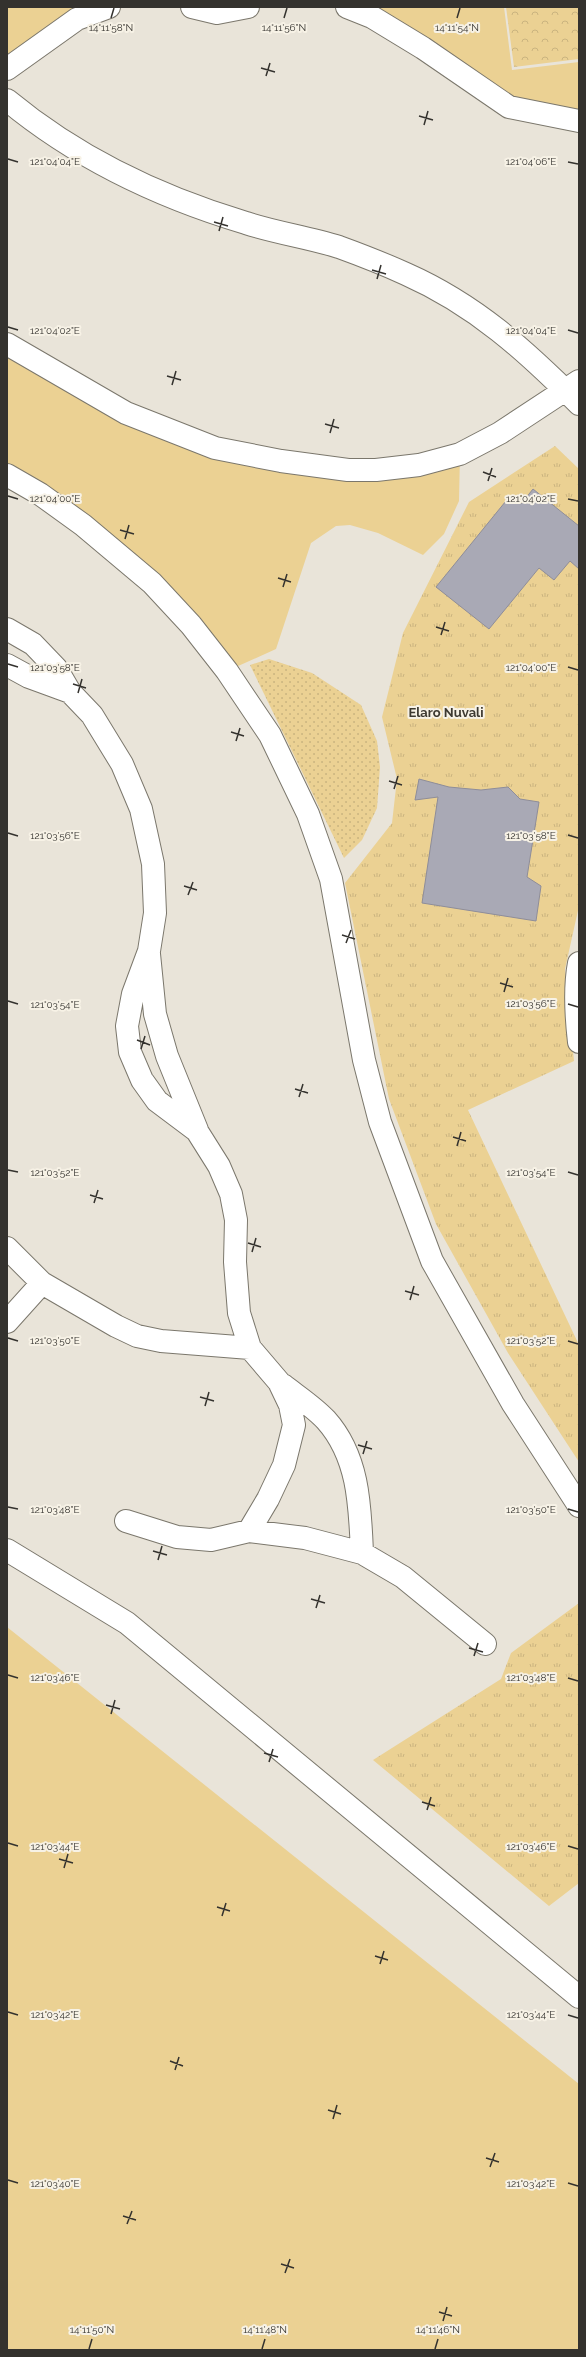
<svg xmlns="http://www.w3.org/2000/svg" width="586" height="2357" font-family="Raleway,sans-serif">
<defs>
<pattern id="forest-crowns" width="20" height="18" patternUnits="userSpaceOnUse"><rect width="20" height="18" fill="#ebd193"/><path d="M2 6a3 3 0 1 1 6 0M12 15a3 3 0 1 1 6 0" fill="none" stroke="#cab47f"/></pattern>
<pattern id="park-tufts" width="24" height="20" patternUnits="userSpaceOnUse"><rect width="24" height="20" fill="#ebd193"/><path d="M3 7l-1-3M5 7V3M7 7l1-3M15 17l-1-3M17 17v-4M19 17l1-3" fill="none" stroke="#cab47f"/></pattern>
<pattern id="garden-dots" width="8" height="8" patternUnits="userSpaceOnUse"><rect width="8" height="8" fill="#ebd193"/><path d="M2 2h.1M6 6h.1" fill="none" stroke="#cab47f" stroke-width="1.8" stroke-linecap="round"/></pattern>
</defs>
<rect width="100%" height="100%" fill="#e9e4d9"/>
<path fill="#ebd193" d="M7,7H105L7,69Z
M363,7H504L512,70L579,62V116L515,103Z
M7,346L150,423L348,470L460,454L459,501L444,534L423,555L378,533L350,525L336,526L311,543L276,649L227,671L191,625L7,475Z
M7,1627L579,2084V2350H7Z"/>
<path fill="url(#forest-crowns)" d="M506,7H579V59L514,67Z"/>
<path fill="url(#park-tufts)" d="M555,446L579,469V906L565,969L574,1061L468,1110L579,1345V1462L508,1353L436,1224L389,1099L345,883L392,823L397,779L382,717L403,633L469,502Z
M579,1603V1883L549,1906L373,1760L501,1679L511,1653Z"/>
<path fill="url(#garden-dots)" d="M269,659L312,673L361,705L377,741L380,767L377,808L362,840L344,858L250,665Z"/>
<path fill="#a9a9b5" stroke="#8e8d99" d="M533,489L579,526V569L570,561L554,580L539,568L489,629L436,587L510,496L521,504Z
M419,779L449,787L481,790L508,787L520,799L539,802L527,877L541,886L536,921L422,903L438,797L415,800Z"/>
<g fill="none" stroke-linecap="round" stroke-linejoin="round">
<g stroke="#7b776c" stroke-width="24">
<path id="minor" d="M192,7L217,13L248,7
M347,7L372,17L423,48L509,107L579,121
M7,69L77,19L109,7
M7,100C77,158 159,197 246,223C276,233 308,237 339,247C361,255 384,264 406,274C476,305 526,351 579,404
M7,344L126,413L215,448L281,461L348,470H376L419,465L460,454L500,433L579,381
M7,475L40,494L83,525L152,583L191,625L227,671L270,735L308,814L331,879L364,1060L380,1122L432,1261L513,1404L579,1506
M7,629L33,644L56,668L70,692L92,715L122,764L141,809L153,864L155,913L149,951L133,994L127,1026L130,1052L142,1080L157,1101L197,1131L219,1166L231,1194L236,1220L235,1262L239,1313L250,1348L161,1341L137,1336L116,1326L42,1283L7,1248
M7,665L29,677L70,692
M149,954L155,1014L167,1056L197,1130
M579,963C574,989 576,1016 579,1042
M7,1322L42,1283
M283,1385C297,1396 314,1407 326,1420C359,1457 360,1506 362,1553
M126,1521L177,1537L211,1540L249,1531L305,1538L362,1553L403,1577L485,1644
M249,1531L268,1499L284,1465L294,1425L290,1405L279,1382L250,1348"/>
</g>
<g stroke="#7b776c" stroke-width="24">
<path id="tertiary" d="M7,1550L127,1623L579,1997"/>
</g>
<use href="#minor" stroke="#fff" stroke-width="22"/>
<use href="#tertiary" stroke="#fff" stroke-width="22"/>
</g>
<path fill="none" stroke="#34322e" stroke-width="1.5" d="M111,18L114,8M284,18L287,8M457,18L460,8M261,68L275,72M266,76L270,63M419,116L433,120M424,125L428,111M8,159L18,162M568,162L578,164M214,222L228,226M219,231L223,217M372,270L386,274M377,279L381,265M8,327L18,330M568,330L578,333M167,376L181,380M172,385L176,371M325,424L339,428M330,433L334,419M483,472L496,477M488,481L492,468M8,496L18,499M568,499L578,501M120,530L134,534M125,539L129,525M278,578L291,582M283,587L287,574M436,627L449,631M441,635L445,622M8,664L18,667M568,667L578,670M73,684L86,688M78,693L82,679M231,732L244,736M236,741L240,728M389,781L402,785M394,789L398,776M8,833L18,836M568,835L578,838M184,886L197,890M188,895L193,882M342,935L355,939M346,943L351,930M500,983L513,987M504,992L508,978M8,1001L18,1004M568,1004L578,1007M137,1040L150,1045M141,1049L145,1036M295,1089L308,1093M299,1097L303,1084M453,1137L466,1141M457,1146L461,1132M8,1170L18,1172M568,1172L578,1175M90,1195L103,1199M94,1203L98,1190M248,1243L261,1247M252,1252L256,1238M405,1291L419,1295M410,1300L414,1286M8,1338L18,1341M568,1341L578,1344M200,1397L214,1401M205,1406L209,1392M358,1445L372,1449M363,1454L367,1441M8,1507L18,1509M568,1509L578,1512M153,1551L167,1555M158,1560L162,1546M311,1599L325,1603M316,1608L320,1595M469,1648L483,1652M474,1656L478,1643M8,1675L18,1678M568,1678L578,1681M106,1705L120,1709M111,1714L115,1700M264,1753L278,1757M269,1762L273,1749M422,1802L435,1806M427,1810L431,1797M8,1843L18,1846M568,1846L578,1849M59,1859L73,1863M64,1868L68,1854M217,1907L230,1911M222,1916L226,1903M375,1956L388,1960M380,1964L384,1951M8,2012L18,2015M568,2015L578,2018M170,2061L183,2066M175,2070L179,2057M328,2110L341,2114M333,2119L337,2105M486,2158L499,2162M490,2167L495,2153M8,2180L18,2183M568,2183L578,2186M123,2216L136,2220M127,2224L132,2211M281,2264L294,2268M285,2273L290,2259M439,2312L452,2316M443,2321L447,2307M89,2349L92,2339M262,2349L265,2339M435,2349L438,2339"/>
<g text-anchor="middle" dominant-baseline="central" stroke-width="4" stroke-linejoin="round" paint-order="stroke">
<g font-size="13" font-weight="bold" fill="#3d3930" stroke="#f7f2e6">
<text x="446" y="712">Elaro Nuvali</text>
</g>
</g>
<g font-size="10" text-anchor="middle" fill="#34322e" stroke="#f7f2e6" stroke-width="4" stroke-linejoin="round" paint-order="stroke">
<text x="111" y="31">14°11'58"N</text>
<text x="284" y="31">14°11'56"N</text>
<text x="457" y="31">14°11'54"N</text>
<text x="531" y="165">121°04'06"E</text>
<text x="55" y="165">121°04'04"E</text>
<text x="531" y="334">121°04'04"E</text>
<text x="55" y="334">121°04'02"E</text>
<text x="531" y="502">121°04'02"E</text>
<text x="55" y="502">121°04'00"E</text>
<text x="531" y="671">121°04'00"E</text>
<text x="55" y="671">121°03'58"E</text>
<text x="531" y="839">121°03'58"E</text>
<text x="55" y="839">121°03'56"E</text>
<text x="531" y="1007">121°03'56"E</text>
<text x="55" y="1008">121°03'54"E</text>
<text x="531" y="1176">121°03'54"E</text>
<text x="55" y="1176">121°03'52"E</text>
<text x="531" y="1344">121°03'52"E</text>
<text x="55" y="1344">121°03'50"E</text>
<text x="531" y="1513">121°03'50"E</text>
<text x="55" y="1513">121°03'48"E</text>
<text x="531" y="1681">121°03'48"E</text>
<text x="55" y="1681">121°03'46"E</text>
<text x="531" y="1850">121°03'46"E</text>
<text x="55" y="1850">121°03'44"E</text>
<text x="531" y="2018">121°03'44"E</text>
<text x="55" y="2018">121°03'42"E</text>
<text x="531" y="2187">121°03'42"E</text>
<text x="55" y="2187">121°03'40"E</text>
<text x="92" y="2333">14°11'50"N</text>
<text x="265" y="2333">14°11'48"N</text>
<text x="438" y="2333">14°11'46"N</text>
</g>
<rect width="586" height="2357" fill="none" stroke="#34322e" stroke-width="16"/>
</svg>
